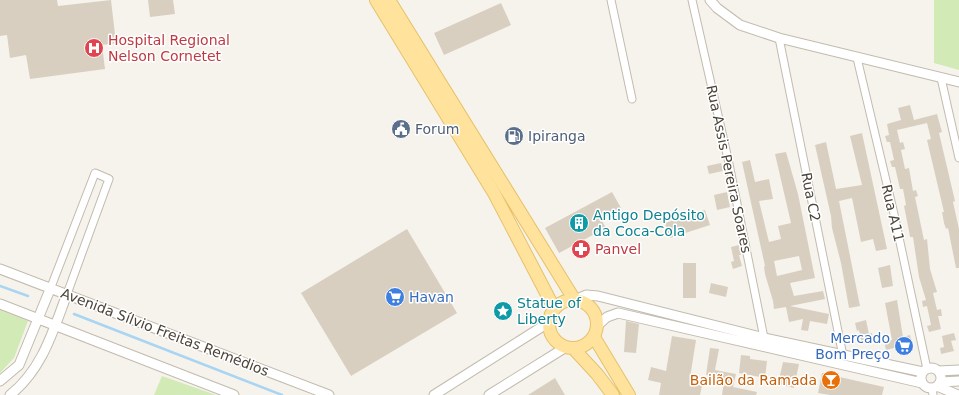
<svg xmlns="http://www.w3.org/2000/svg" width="959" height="395" font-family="'DejaVu Sans',sans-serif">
<rect width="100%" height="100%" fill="#f6f3ec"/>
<path fill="#d2eab5" d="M934,0H959V70L934,63Z
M0,310L28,321L14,358L0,373Z
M162,376L216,395H154Z"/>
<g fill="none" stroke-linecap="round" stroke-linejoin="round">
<path stroke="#a9d4f2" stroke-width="2.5" d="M0,286L28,296
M74,314L282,395"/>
</g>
<path fill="#d8cfc1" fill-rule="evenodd" d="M0,0H57L58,6L111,0L116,43L102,45L105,69L30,79L26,55L10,58L7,35L0,36Z
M148,0H173L175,14L150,17Z
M501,3L511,25L444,55L434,33Z
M910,105L914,120L937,114L942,132L939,133L955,201L953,202L959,229V268H956L948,228L946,229L944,223L942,212H944L927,140L931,139L927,123L897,130L900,143L903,142L905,149L901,150L905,169L909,168L913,191L916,190L918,196L915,197L920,221L924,240L927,239L930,269L937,292L933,293L937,310L941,309L942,316H938L941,329L929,332L927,326L931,325L927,306L923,307L922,301L926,300L919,277L913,237H910L909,231L904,206L906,205L903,189H900L895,167H892L890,161L894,160L890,142H887L885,136L889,135L887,124L901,120L898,108Z
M862,133L887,249L876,251L873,239L861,242L852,198L839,201L860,306L849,308L841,263L832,228L831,216L815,145L826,142L836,189L862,185L850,136Z
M786,152L798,194L815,278L790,283L794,296L823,291L825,299L790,306L829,314L827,324L810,321L808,331L801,330L803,319L789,322L786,307L774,309L773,301L765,274L764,267L765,266L742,162L750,160L755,182L769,179L773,199L759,201L769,242L781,239L778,226L791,223L775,154ZM799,256L802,270L777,276L774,261Z
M721,163L723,171L709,174L707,166Z
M612,192L621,208L601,219L606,228L559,253L545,228Z
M727,192L730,207L717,210L714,195Z
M705,210L710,225L670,238L665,223Z
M407,229L457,313L351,376L301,293Z
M739,245L741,255H739L742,266L733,269L731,262L734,261L731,247Z
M683,263H696V298H683Z
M890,265L893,286L882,288L878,268Z
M711,283L728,287L726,297L709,293Z
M897,300L903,337L910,335L913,348L903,350L902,346L886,350L884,341L892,340L885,303Z
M866,320L869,334L872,333L873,342L862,344L859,330L857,331L855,323Z
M626,321L639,324L636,353L624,352Z
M954,333L956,340L951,341L954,351L941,354L940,348L944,347L942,336Z
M672,336L696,340L690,378L703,381L700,395H659L661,383L648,380L651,367L666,371Z
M710,348L719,349L715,370L736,374L733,387L757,392L756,395H722L724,381L717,380L718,377L706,375Z
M741,355L750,356V359L767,361L765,378L739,373Z
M783,362L799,364L794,388L778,384Z
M822,373L884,387L882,395H830L818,393Z
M555,378L565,395H528Z"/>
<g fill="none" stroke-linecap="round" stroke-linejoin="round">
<g stroke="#c2bbae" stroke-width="9">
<path id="minor" d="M611,0L632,99
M692,0L728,159L764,338
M779,38L843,356
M857,58L894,214L927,369
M941,78L959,158
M51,287L95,173L109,179L67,294
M932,388L933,395"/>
</g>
<g stroke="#c2bbae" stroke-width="11">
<path id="tertiary" d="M710,0L717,8L740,25L779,38L959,82
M0,269L329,395
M577,299L586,295L598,296L764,338L923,372
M0,304L234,395
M597,326L607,317L618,313L922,383
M921 378a10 10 0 1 1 20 0a10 10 0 1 1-20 0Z
M938,371L959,370
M0,381L19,365L51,287
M941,382L959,381
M937,386L958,395
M10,395C42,370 53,331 67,294
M434,395L540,328L549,319
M489,395L566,347"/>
</g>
<g stroke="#e6c16a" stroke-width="14">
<path id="primary" d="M376,0L494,193L554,308
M389,0L574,299
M549 324a24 24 0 1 1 48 0a24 24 0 1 1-48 0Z
M594,337L629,395
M573,348L597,374L613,395"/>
</g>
<use href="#minor" stroke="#fff" stroke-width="7"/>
<use href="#tertiary" stroke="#fff" stroke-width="9"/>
<use href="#primary" stroke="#ffe39c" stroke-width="12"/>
</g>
<defs>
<g id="hospital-disc" transform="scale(1)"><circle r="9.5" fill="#e0444e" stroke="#fff"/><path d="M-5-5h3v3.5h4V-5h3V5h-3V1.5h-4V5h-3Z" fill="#fff"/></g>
<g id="civic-disc" transform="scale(1)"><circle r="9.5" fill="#5c6f8a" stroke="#fff"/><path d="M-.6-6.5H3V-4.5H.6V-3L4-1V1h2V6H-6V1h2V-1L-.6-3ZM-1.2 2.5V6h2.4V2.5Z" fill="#fff"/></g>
<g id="fuel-disc" transform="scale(1)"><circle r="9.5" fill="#5c6f8a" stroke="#fff"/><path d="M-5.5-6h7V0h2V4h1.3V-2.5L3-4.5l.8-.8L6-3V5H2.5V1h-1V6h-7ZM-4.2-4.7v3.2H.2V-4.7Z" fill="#fff"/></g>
<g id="building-disc" transform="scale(1)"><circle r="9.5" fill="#0f9aa8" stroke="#fff"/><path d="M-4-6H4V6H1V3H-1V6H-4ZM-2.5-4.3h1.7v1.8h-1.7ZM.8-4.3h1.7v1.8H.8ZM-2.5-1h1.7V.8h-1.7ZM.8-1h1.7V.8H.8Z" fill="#fff"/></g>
<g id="pharmacy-disc" transform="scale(1)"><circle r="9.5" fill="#e0444e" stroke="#fff"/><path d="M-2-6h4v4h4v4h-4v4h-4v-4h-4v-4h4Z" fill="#fff"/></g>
<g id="supermarket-disc" transform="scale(1)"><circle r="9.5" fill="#3f7fe0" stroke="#fff"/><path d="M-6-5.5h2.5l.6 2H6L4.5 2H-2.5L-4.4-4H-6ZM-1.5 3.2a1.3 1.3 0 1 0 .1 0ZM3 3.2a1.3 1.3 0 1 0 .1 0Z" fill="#fff"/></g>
<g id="sight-disc" transform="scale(1)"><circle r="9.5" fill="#0f9aa8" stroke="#fff"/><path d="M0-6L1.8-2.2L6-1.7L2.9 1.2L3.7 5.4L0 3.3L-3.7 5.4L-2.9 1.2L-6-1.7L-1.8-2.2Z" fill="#fff"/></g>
<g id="bar-disc" transform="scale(1)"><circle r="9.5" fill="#e8710a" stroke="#fff"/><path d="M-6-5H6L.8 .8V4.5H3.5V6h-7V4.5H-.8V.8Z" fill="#fff"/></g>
</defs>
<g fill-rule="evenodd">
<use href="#hospital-disc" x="94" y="48"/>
<use href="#civic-disc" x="401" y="129"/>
<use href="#fuel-disc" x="514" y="136"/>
<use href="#building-disc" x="579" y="223"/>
<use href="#pharmacy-disc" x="581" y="249"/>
<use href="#supermarket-disc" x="395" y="297"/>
<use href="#sight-disc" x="503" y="311"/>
<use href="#supermarket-disc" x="904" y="346"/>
<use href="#bar-disc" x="831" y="380"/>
</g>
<g text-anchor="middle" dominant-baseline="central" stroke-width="3" stroke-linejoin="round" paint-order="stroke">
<g font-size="14" fill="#be3a42" stroke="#fff" text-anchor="start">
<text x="108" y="40">Hospital Regional<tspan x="108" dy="16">Nelson Cornetet</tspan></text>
<text x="595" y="249">Panvel</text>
</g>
<g font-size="14" fill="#4e5e75" stroke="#fff" text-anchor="start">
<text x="415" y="129">Forum</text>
<text x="528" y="136">Ipiranga</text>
</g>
<g font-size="14" fill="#4b4439" stroke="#fff">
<text transform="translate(729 169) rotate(78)">Rua Assis Pereira Soares</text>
<text transform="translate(811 197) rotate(79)">Rua C2</text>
<text transform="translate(893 213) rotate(77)">Rua A11</text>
<text transform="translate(165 332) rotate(21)">Avenida Sílvio Freitas Remédios</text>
</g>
<g font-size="14" fill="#0d838f" stroke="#fff" text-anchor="start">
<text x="593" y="215">Antigo Depósito<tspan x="593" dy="16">da Coca-Cola</tspan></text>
<text x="517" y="303">Statue of<tspan x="517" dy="16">Liberty</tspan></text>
</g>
<g font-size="14" fill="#366cbe" stroke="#fff" text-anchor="start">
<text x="409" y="297">Havan</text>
<text x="890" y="338" text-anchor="end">Mercado<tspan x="890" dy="16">Bom Preço</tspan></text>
</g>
<g font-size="14" fill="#c56008" stroke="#fff" text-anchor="end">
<text x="817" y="380">Bailão da Ramada</text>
</g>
</g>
</svg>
